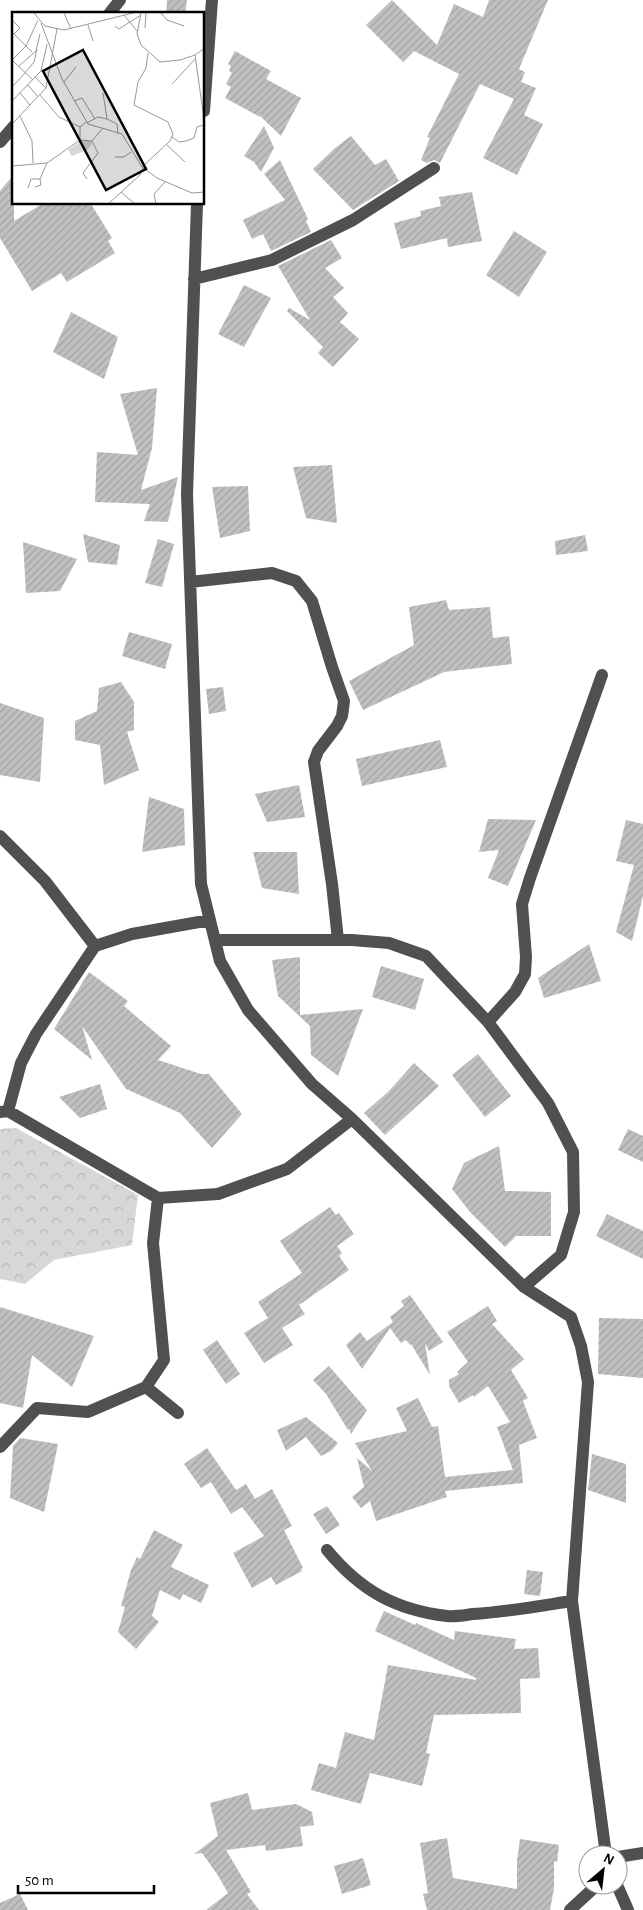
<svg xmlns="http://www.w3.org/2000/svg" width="643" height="1910" font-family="'Alegreya Sans',sans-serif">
<defs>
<pattern id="forest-crowns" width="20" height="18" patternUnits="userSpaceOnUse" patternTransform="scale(1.25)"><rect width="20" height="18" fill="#d7d7d7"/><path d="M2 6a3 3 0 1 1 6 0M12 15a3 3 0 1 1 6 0" fill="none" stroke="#b7b7b7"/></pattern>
<pattern id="building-hatch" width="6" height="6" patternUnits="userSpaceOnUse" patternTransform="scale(1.25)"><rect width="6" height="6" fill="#c0c0c0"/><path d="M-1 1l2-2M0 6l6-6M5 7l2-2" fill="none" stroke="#a3a3a3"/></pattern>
</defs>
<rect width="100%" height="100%" fill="#fff"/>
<path fill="url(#forest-crowns)" d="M16,1128L138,1195L132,1245L54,1260L25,1284L0,1279V1129Z"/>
<path fill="url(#building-hatch)" d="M167,0H187L185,14H166Z
M392,0L437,45L454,4L483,17L489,0H548L519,69L525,72L521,82L536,88L524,115L543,124L517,175L483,158L514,99L480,84L440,163L434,160L427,163L421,160L430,138L427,137L459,74L414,51L403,62L366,25Z
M235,51L271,71L266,79L301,98L281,136L258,114L260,117L225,98L231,87L226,84L232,73L229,71L231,66L228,64Z
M264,126L274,148L261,172L254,162L244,156Z
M351,136L375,165L386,159L399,181L353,210L313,169L335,148Z
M280,160L308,219L306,221L311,232L271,251L263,234L252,239L243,220L285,200L264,174Z
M14,174V221L42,204H91L112,238L108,241L115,253L67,282L61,273L32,291L0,238V191Z
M472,192L482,241L448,247L447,238L401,249L394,223L421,216L420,211L441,206L439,197Z
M514,231L547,252L519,297L486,275Z
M331,240L342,258L325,268L344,288L333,297L348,313L340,322L359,339L333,367L318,353L323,347L287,311L289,308L310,320L278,266Z
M244,285L271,298L244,347L218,334Z
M71,312L118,337L104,379L53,352Z
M157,388L152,448L141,490L178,477L168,522L144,521L150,504L95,502L97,452L138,455L120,394Z
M332,465L337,523L306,518L293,467Z
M248,486L250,531L220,538L212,487Z
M83,534L120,545L117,565L88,562Z
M585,535L588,551L556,555L555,541Z
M158,539L174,544L162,587L145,583Z
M23,542L77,559L60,591L26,593Z
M446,600L449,610L490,607L493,638L509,636L512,664L444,672L363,710L349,681L414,645L409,607Z
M129,632L172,644L165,669L122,656Z
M121,682L134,702V730L127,732L139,770L104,785L100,745L75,740V721L97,711L99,688Z
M223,687L226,711L209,714L206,689Z
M0,703L44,718L40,782L0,775Z
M440,740L447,767L362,786L356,759Z
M299,785L305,817L267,822L255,794Z
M149,797L184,809L185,845L142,852Z
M488,819L536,820L508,886L488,878L499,850L479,852Z
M626,820L643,824V896L632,941L616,932L634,865L616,861Z
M253,852H297L299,894L262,888Z
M589,944L601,981L544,998L538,978Z
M300,957V1015L363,1009L338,1076L311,1055L310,1026L278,996L272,960Z
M381,966L424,979L415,1010L372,997Z
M89,972L128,1001L124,1006L171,1046L158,1060L201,1074H209L242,1114L212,1148L180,1113L126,1089L82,1026L92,1060L54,1029Z
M478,1054L511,1096L485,1117L452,1075Z
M414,1063L439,1086L385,1135L364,1113L389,1091Z
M100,1084L107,1109L80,1118L59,1097Z
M628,1129L643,1136V1162L618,1150Z
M499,1146L505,1191L551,1192V1236H516L505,1247L470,1212L452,1189L464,1163Z
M330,1207L336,1215L339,1213L354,1234L337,1246L342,1253L339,1256L349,1270L299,1305L305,1314L282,1328L293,1345L264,1363L244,1333L268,1318L258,1302L302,1273L280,1241Z
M607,1214L643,1231V1259L596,1236Z
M410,1295L443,1342L429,1351L425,1343L430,1375L411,1344L410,1345L406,1340L401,1343L390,1328L362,1369L346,1345L360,1332L367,1341L393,1322L390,1317L404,1306L401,1301Z
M488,1306L497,1321L492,1324L524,1359L511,1370L528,1398L523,1401L537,1438L519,1445L523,1483L445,1491L447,1497L376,1521L370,1501L361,1508L352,1497L364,1487L357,1458L372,1471L355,1443L407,1431L396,1408L418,1398L432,1427L438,1426L445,1477L513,1470L497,1427L510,1422L488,1386L474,1397L473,1395L459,1403L449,1386V1380L459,1374L457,1372L468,1362L447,1332Z
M0,1307L94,1336L72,1387L32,1355L23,1408L0,1403Z
M599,1318L643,1319V1378L598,1374Z
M217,1340L240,1374L226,1384L203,1350Z
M329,1366L367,1410L351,1434L349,1428L348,1430L326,1394L313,1380Z
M306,1417L338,1443L331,1451L321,1456L306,1437L286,1451L277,1430Z
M20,1438L58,1444L44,1512L10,1498L13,1446Z
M207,1448L236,1490L246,1484L255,1499L272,1489L292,1526L284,1530L303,1568L301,1569L302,1571L276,1585L271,1577L252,1588L233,1553L264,1536L242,1507L231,1514L211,1482L201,1488L184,1464Z
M592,1454L626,1464V1503L588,1490Z
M327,1506L340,1525L326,1534L313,1514Z
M154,1530L183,1545L171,1567L209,1585L201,1603L183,1594L180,1600L160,1590L152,1616L159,1622L136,1649L118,1632L125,1607L121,1606L131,1570L137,1557L140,1559Z
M527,1570L543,1572L540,1596L524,1594Z
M384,1611L415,1625L416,1623L454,1640L455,1631L516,1639L514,1649L538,1648L540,1678L520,1679L521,1713L434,1715L426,1753L430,1754L422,1786L370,1773L361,1804L311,1790L319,1763L336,1768L345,1732L374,1740L388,1665L476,1680V1678L375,1631Z
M248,1793L252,1810L296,1804L312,1812L314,1825L300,1827L303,1846L266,1851L265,1845L226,1850L251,1892L247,1894L259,1910H206L228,1893L217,1874L202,1853L194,1854L218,1836L210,1803Z
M447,1838L453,1878L517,1889V1861L520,1839L559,1845L557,1862L554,1861V1888L550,1910H427L423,1894L428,1893L420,1843Z
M363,1858L371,1885L342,1894L334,1866Z
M20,1894L28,1910H0V1903Z"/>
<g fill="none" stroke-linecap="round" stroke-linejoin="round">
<path stroke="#505050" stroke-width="12" d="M109,14L120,0
M204,111L212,0
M0,142L14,126
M197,204L187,494L201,884L220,961L248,1010L312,1084L352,1119L524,1287L571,1317L581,1346L588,1382L572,1601L606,1855
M194,279L272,260L353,220L434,168
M190,582L272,573L296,581L312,601L332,667L344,701L342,716L337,726L318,751L314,762L332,884L338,940
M0,836L45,881L95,946
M215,940H352L389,943L426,956L488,1022L548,1103L573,1152L574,1212L561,1255L524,1287
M488,1022L515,992L525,974L526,957L522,904L530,878L602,675
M8,1111L21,1063L36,1034L95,946L132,934L210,920
M0,1112L8,1111L158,1198L218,1194L287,1169L352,1119
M146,1387L178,1413
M0,1447L37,1408L88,1412L146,1387L164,1360L153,1243L158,1198
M327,1550C360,1590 395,1610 447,1616C455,1617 465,1615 473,1614C506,1612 539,1606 572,1601
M618,1857L643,1853
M617,1885L628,1910
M570,1910L597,1885"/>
</g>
<g transform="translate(12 12)">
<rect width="192" height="192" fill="#fff"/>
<path d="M69,129H79L80,132L75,138L60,144L56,138Z" fill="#d7d7d7"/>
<path fill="none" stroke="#999" stroke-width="1" d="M22,1L33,14L52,18L121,1M52,1L59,17M129,1L125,22L129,33L148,50L168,48L183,43L193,36M149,1L155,8L172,14M112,3L125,19M0,8L8,16L2,22M29,11L50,67L76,112L110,122L130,155L145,166L180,181L193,180M76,13L81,29M103,14L107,17L129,3M133,16L134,1M0,20L20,40M183,43L193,114M0,48L14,34L26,8M0,48L21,68M7,54L24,39L28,22M13,61L22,50L25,37M23,65L34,76M52,70L64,55M160,72L184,46M16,73L26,85M0,75L13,61M8,81L18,93M91,81L95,107M28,83L47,105L68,115M0,89L29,59L35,32M62,89L70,86L83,107M8,104L20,129L21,151M75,111L86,105L95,107L105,112L106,122M0,112L34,76L45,17M160,125L167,130L174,129L182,126L185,115L192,113M68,128V115L74,110M155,133L173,150M103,145H112L119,140M0,154L35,151M130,155L158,129L161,122L156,110L122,93L126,70L134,56L136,41M75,167L71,161L86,141L80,129M23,175L29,173L28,167L35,151L68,128L80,129L90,117M16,176L19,167H28M109,180L123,192M96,192L128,163L131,156M144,192L142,182L153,170"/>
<path fill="#000" fill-opacity="0.15" stroke="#000" stroke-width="2.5" d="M71,38L134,157L94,178L31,59Z"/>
<rect width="192" height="192" fill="none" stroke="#000" stroke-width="2.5"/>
</g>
<g transform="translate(603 1870) rotate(28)"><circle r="24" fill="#ffffff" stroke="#999999"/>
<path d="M0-4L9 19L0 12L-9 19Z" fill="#000000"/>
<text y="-8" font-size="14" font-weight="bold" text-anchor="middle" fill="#000000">N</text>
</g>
<path d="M18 1885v8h136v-8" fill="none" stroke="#000000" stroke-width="2.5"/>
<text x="25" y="1885" font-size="15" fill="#000000" stroke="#ffffff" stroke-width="4" paint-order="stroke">50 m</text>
</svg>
